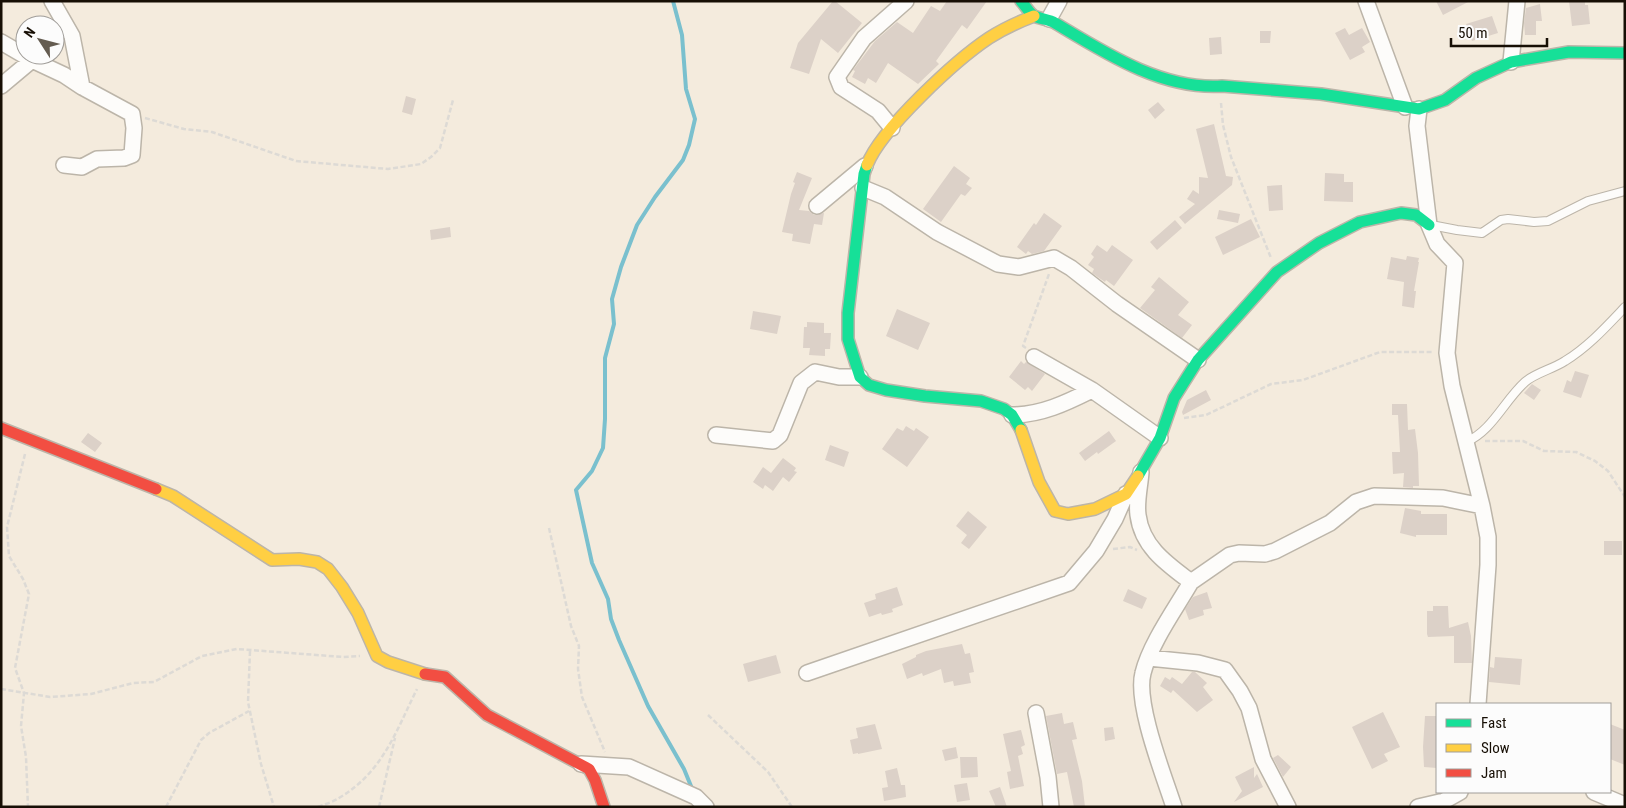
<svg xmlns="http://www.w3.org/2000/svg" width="1626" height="808" font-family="'Roboto Condensed',sans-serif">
<rect width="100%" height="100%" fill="#f4ebdd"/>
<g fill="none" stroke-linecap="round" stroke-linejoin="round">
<path stroke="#7ac0ce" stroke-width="4" d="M673,1L682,35L686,89L695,119L689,145L683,160L655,197L637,225L621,267L612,299L614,324L605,358V419L603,448L592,471L576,490L592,563L608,599L611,619L619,640L648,706L684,769L693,791"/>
</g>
<path fill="#dcd1c8" d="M833,1H835L862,23L838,53L821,39L809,74L790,68L798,43Z
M947,1H987L967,29L962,25L936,61L939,64L918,84L888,63L876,83L868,78L865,84L852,77L855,71L853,70L875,41L897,22L913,33L931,6L940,11Z
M1436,1H1470L1443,15Z
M1569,1H1585V5H1588L1590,24L1572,26Z
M1540,4L1542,21H1536V35H1525L1524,23L1526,8Z
M1492,16L1498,33L1472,41L1466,24Z
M1345,28L1349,35L1362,28L1370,42L1362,47L1365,52L1350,60L1335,33Z
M1260,31H1271L1270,43H1260Z
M1221,37L1222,54L1210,55L1209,38Z
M406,96L416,99L412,115L402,112Z
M1158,102L1165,110L1155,119L1148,110Z
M1214,124L1226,176L1233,177L1232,185L1185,224L1179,217L1195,204L1187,199L1193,190L1199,194V177L1208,178L1196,129Z
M954,166L970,178L966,184L972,188L965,196L961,194L941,222L923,209Z
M797,172L812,178L799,210L809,211L814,215L824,213L822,225L814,224L810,244L792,241L793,234L782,232L791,194L795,183L793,182Z
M1325,173L1344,174V182H1353V202L1324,201Z
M1282,185L1283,210L1269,211L1267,186Z
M1219,210L1240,214L1238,223L1217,219Z
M1044,213L1062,226L1044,251L1032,254L1028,251L1026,254L1017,247L1034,223L1036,225Z
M1251,219L1260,237L1223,255L1215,237Z
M1175,220L1182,228L1157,250L1150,242Z
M450,227L451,237L431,240L430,230Z
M1097,245L1107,252L1112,245L1133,260L1114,286L1106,280L1105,282L1092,273L1094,269L1088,265L1094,257L1091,254Z
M1407,256L1419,258L1418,262H1419L1414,291H1416L1414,308L1402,306L1404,282L1387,279L1391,257L1406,260Z
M1159,277L1189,302L1178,315L1192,325L1182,338L1140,308L1155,290L1151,287Z
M897,309L930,323L918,350L886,336Z
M753,311L781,316L777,334L750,329Z
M807,322L824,323V333H831L830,349H825V356L809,355L810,348H803L804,327H807Z
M1021,361L1024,364L1026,362L1045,374L1032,391L1028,387L1025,390L1009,377Z
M1575,371L1589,375L1581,398L1563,392L1567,380L1571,382Z
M1532,384L1541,390L1534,400L1524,393Z
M1206,390L1211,400L1183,415L1182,412L1187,400Z
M1392,404H1407L1408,430L1415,429L1418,453L1419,486H1413V488L1403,487L1404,473L1393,474L1392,452H1400L1398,415H1392Z
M906,426L914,431L916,428L929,437L907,467L882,449L897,428L903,431Z
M1109,431L1116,441L1098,454L1097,452L1085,461L1079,453Z
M88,433L102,443L95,452L81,442Z
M830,445L849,452L844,467L825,460Z
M783,458L796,468L794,471L797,472L789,482L783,477L773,491L765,485L763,489L753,482L763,467L771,473Z
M1405,508L1421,511V514H1447V535H1416V537L1400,533Z
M968,511L987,527L969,549L961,543L967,535L956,526Z
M1604,541H1622V555H1604Z
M897,587L903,605L892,609L893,612L882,615L881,613L869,617L864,603L876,599L875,594Z
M1128,589L1147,598L1142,609L1123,601Z
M1207,592L1212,608L1203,610L1204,615L1189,620L1185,609L1193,597Z
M1433,606H1448L1449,628L1468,622L1471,636L1472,663H1454V636L1428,637L1427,634V611H1433Z
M962,644L965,654L970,653L974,672L969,673L971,683L954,686L953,681L944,683L941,669L923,676L922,673L907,679L902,664L916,657V655L926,651Z
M776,655L781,673L748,682L743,664Z
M1495,657L1522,659L1520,685L1489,682L1490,667L1494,668Z
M1192,672H1195L1207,683L1203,687L1213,700L1197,712L1173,690L1171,693L1160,686L1165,677L1170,680L1172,677L1182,684Z
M1383,712L1400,747L1384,754L1388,761L1372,769L1352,727Z
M1062,713L1064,724L1073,722L1077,739L1072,740L1082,781L1085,807H1074L1067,772L1057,774L1046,716Z
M1425,716H1437V768L1424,767L1423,747Z
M875,724L882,749L858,754V753L853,754L850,740L858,738L856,728Z
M1610,724L1625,730V765L1610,759Z
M1113,727L1115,739L1105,741L1104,728Z
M1021,730L1025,745L1021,747L1023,754L1018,756L1024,786L1010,789L1007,772L1011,771L1003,734Z
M956,747L958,758L945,761L942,750Z
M1278,755L1291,767L1283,777L1273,758Z
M960,757H977L978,777L961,778Z
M1254,767V778L1257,774L1263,787L1234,802L1242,791L1235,777Z
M897,768L901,785H905L906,797L884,801L882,788L888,787L885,771Z
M967,783L970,800L957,802L954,785Z
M1000,787L1007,807H996L989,791Z"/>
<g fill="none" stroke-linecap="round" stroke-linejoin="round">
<g stroke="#bcb5a9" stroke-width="10">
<path id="lane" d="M1431,225L1457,230L1482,233L1501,220L1508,219L1534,222L1548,221L1588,201L1625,191
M1466,442C1492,431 1504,401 1525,382C1535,373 1553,369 1565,361C1588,347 1606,327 1625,307"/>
</g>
<g stroke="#bcb5a9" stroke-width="18">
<path id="street" d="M52,1L72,36L82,87
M1366,1L1405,107
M1049,19L1059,1
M1,42L32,60L64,75L82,87L132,114L134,128L132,155L124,158L97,159L82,167L64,165
M1511,62L1517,1
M1,86L32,60
M1419,109L1417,126L1429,225L1437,244L1455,263L1447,353L1452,386L1482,506L1488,537V565L1478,704
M892,128L878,111L841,87L837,77L864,38L906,1
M863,188L885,197L937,232L998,264L1019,267L1054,258L1071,268L1117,304L1198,360
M817,206L865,166
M1034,357L1092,390
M1012,415C1041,415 1066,403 1092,390L1160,438
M716,435L773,441L780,435L801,383L815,372L839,377H860
M1141,472C1140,486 1136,502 1138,515C1142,547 1167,564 1191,582L1230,555L1239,553L1265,554L1275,551L1330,523L1356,502L1374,496L1443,498L1482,506
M1149,658L1198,663L1225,670L1240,691L1249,708L1263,759L1288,807
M807,673L1069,583L1096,551L1115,519L1126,494
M1036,713L1048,777L1051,807
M581,764L629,767L696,797L706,807
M1594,792L1625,805
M1174,807C1164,776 1135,703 1143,673C1150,644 1176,608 1191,582
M1418,807L1444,801L1460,792"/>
</g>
<g stroke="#bcb5a9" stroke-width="14">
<path id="fast" d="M1021,1C1025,5 1029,13 1034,16C1040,19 1049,19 1055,23C1105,53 1162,90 1222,86L1321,94L1419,109L1445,100L1476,78L1511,62L1569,52L1625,53
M867,165L864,174L848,313V339L860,377L869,385L886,390L925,396L981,401L1004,409L1012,415L1021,430
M1138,476L1160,438L1174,398L1198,360L1277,272L1319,243L1360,222L1401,213L1416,215L1429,225"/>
</g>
<g stroke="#bcb5a9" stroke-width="14">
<path id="slow" d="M867,165C881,129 956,60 989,38C1003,29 1018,22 1034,16
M1021,430L1039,482L1055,511L1068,514L1095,509L1126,494L1138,476
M156,489L173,496L272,560L299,559L317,562L328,569L342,587L358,613L377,656L388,662L425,674"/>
</g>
<g stroke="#bcb5a9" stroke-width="14">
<path id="jam" d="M1,428L156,489
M425,674L445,677L487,715L589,769L595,780L604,807"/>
</g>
<path stroke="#dddad5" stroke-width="2.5" stroke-dasharray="5 2.5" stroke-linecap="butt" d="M1221,103L1223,125L1231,157L1271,258
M145,118L184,129L212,132L296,161L388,169L421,164L431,157L440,148L453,100
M1026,348L1023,346L1049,274
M1184,418L1206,415L1271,384L1303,380L1380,352H1433
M1485,441H1523L1544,451L1576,452L1595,461L1608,471L1625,497
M25,454L7,527L9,556L23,579L29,594L15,668L24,693L21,726L26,757L28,807
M549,528L571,626L579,646L578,669L582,697L605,752
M1113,549L1130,547L1137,550
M250,651L248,702L261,764L274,807
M1,689L50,697L91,694L133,683L154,682L202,656L237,649L343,657L360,656
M708,715L768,772L792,807
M166,807L201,740L209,733L249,711
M318,807C325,804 333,802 339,798C383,772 396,731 417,689
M379,807L395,738"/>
<use href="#lane" stroke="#fdfcfa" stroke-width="8"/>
<use href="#street" stroke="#fdfcfa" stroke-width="15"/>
<use href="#fast" stroke="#16e098" stroke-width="11"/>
<use href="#slow" stroke="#ffcf43" stroke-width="11"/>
<use href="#jam" stroke="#f24e42" stroke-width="11"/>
</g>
<rect width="1626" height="808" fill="none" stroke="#170f05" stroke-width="5"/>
<rect x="1436" y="703" width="175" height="90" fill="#fcfcfc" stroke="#a09d99"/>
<rect x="1446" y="719" width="25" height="8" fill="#16e098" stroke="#a09d99"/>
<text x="1481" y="728" font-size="15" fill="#170f05">Fast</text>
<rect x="1446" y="744" width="25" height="8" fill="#ffcf43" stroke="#a09d99"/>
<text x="1481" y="753" font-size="15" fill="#170f05">Slow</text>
<rect x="1446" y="769" width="25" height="8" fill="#f24e42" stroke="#a09d99"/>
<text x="1481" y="778" font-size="15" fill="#170f05">Jam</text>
<g transform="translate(40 40) rotate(306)"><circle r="24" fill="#fcfcfc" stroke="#a09d99"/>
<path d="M0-4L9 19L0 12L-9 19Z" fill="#645c51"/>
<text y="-8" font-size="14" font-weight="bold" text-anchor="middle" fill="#170f05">N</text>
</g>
<path d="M1451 38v8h96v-8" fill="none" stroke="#170f05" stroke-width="2.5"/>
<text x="1458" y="38" font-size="15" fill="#170f05" stroke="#fcfcfc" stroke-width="4" paint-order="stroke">50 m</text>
</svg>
